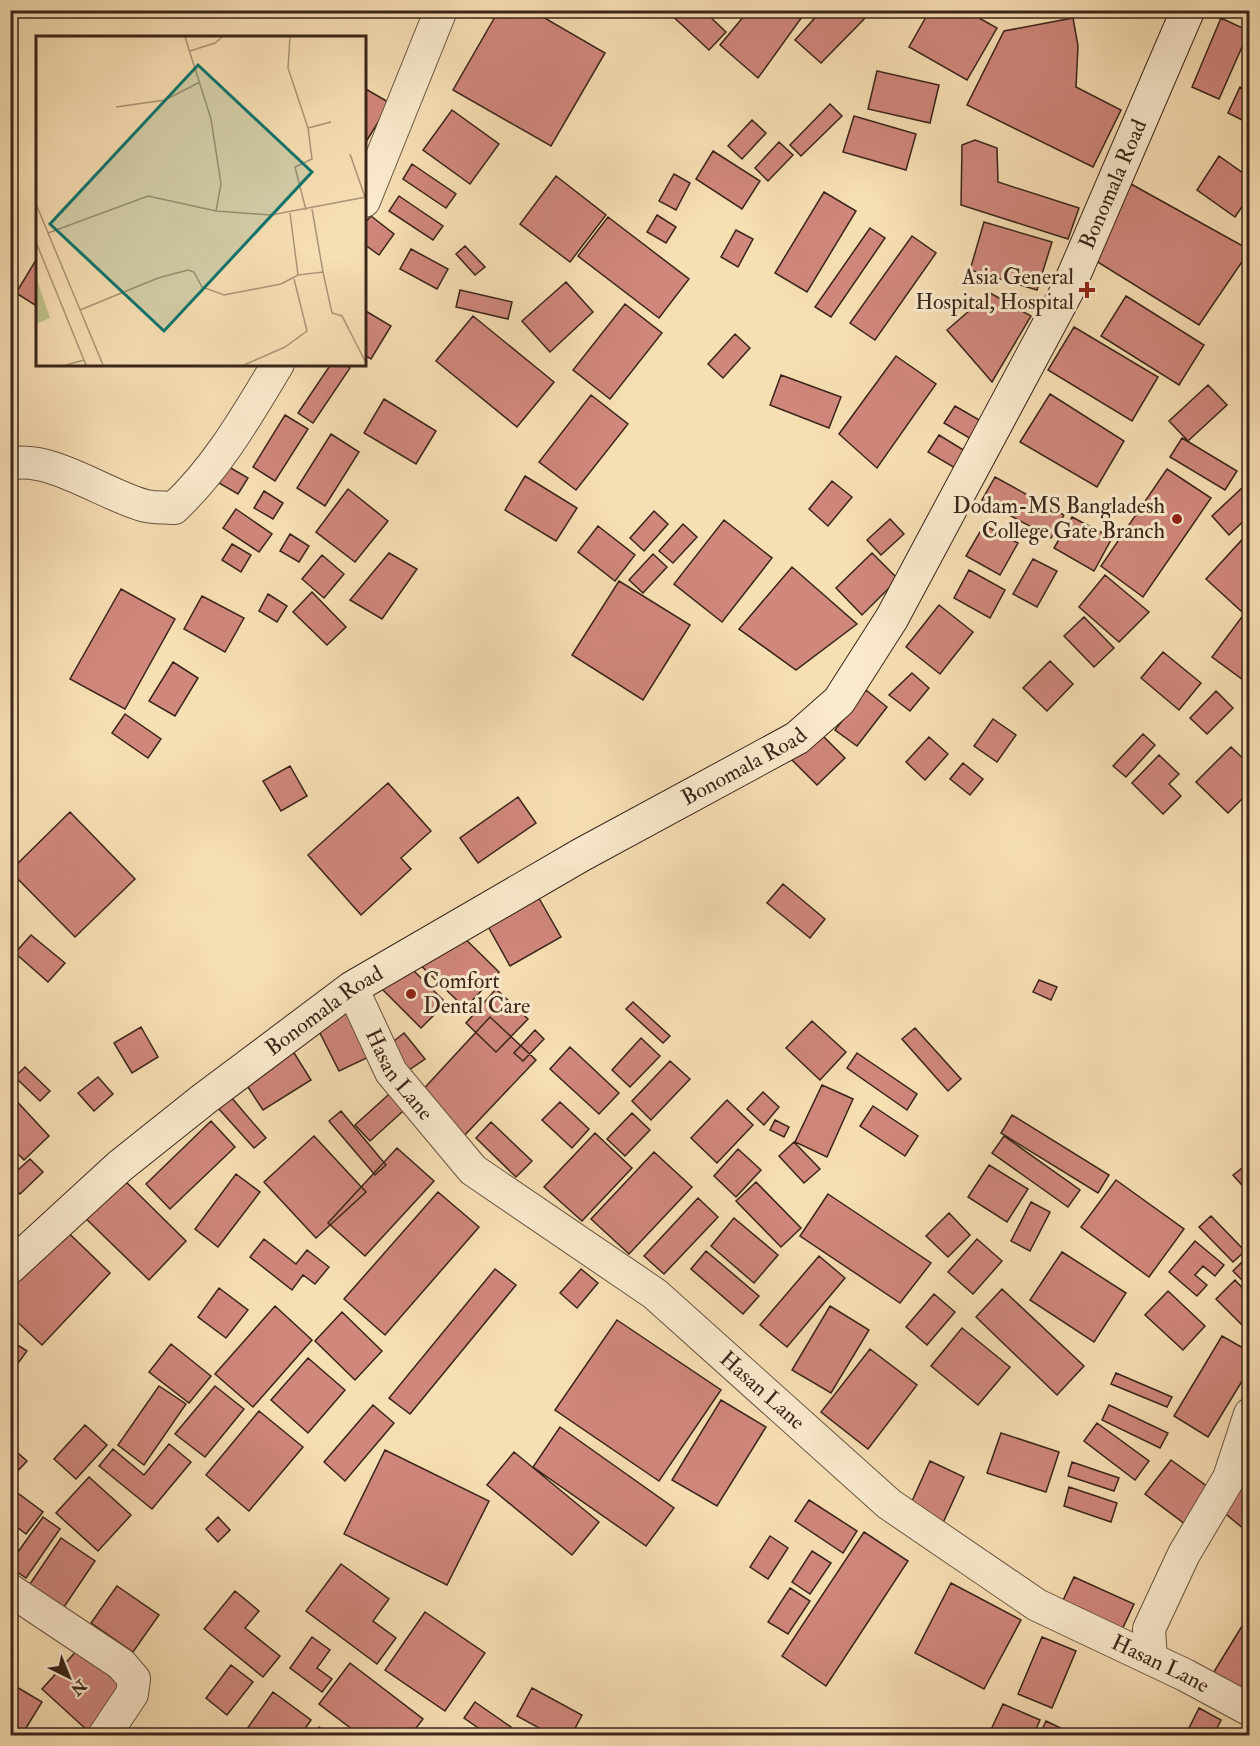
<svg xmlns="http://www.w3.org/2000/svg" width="1260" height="1746" font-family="'IM FELL Double Pica',serif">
<rect width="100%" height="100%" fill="#f7dfb4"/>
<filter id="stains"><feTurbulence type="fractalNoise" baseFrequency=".00333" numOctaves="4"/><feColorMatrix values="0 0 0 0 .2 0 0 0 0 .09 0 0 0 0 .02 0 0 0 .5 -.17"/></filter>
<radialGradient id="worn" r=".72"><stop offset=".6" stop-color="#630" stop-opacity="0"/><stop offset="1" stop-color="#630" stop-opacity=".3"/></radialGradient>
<path fill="#d0877c" stroke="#3a251a" stroke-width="1.5" d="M170,10H186L179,18Z
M499,10H531L605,53L551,146L453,90Z
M567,10H580L577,17Z
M666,10H703L726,32L709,50Z
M749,10H807L758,78L720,45Z
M822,10H873L821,63L795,40Z
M930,10H965L997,28L967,80L909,47Z
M1228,10H1250V18Z
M1073,18L1078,46L1076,87L1121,110L1093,167L967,105L1004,31Z
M1221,18L1249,31L1219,99L1192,87Z
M877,71L939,85L930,123L868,109Z
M1240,87L1250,92V124L1228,113Z
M364,88L390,103L364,145Z
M830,104L842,116L801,156L790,145Z
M452,110L499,144L470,184L423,150Z
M854,116L916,134L906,170L843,152Z
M752,120L766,133L742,159L728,146Z
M975,140L997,148L998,182L1079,208L1068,239L961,205L962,145Z
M779,142L793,155L768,181L755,168Z
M713,151L760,181L742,209L696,179Z
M1219,156L1250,178V195L1235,217L1197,190Z
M412,164L456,194L446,208L403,179Z
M674,174L690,183L676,210L659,201Z
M556,176L606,215L570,262L520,224Z
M1131,184L1250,250L1199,325L1088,256Z
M824,192L856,211L807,292L775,273Z
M399,196L443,226L433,240L389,211Z
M657,215L676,227L666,243L647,232Z
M371,216L394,234L379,255L364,244V224Z
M608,217L689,279L659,318L578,256Z
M984,222L1052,242L1037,290L970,270Z
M870,228L885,238L831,317L815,307Z
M736,230L753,239L738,267L721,257Z
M912,236L936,253L875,340L850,323Z
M465,246L485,267L475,275L456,254Z
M411,249L448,269L437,289L400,269Z
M36,260L38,261V307L16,293Z
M566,282L593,312L550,352L522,321Z
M460,290L512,302L508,319L456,307Z
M990,293L1031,316L992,382L947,330Z
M1126,296L1204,345L1179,385L1101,336Z
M625,304L662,333L610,399L573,370Z
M364,310L391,326L371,359L364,355Z
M473,316L554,382L517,427L436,361Z
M1074,327L1158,377L1132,421L1048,370Z
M735,334L750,348L723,378L708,364Z
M896,356L936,384L877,468L839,434Z
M331,364H345L350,368L313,423L298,413Z
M781,375L841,397L829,428L770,405Z
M1208,385L1227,405L1188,441L1169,421Z
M1050,394L1124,441L1097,487L1020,442Z
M591,395L628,424L576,490L539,462Z
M384,399L436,431L416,464L364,433Z
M955,406L981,421L971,439L944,423Z
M285,415L308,429L275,481L253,467Z
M331,434L359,452L325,506L297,488Z
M939,435L965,451L955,468L928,452Z
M1182,438L1237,471L1225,490L1170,457Z
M229,467L248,478L238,494L219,483Z
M1167,469L1211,498L1143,597L1101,566Z
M525,476L577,508L556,541L505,510Z
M995,477L1064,515L1051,538L982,500Z
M832,481L852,497L828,526L809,509Z
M1244,486L1250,492V515L1229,535L1212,516Z
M348,489L388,521L355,562L316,532Z
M264,491L283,503L273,519L254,508Z
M236,509L272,534L259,552L223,528Z
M654,511L668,524L644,551L630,538Z
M1072,517L1112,538L1094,571L1054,548Z
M890,519L904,534L881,555L867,540Z
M724,520L772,558L722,622L674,584Z
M683,524L697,537L673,563L659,551Z
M984,525L1018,543L1000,575L966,556Z
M598,526L635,555L615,581L578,552Z
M1250,531V602L1241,611L1206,579Z
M290,534L309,546L299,562L280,551Z
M232,544L251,555L241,572L222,560Z
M389,553L417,569L382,619L350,600Z
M872,553L898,579L862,615L836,588Z
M653,554L667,567L643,593L629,580Z
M322,555L344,574L324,598L302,579Z
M1033,559L1057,571L1037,607L1013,594Z
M792,567L857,624L796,670L739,629Z
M969,570L1005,590L990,618L954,598Z
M1105,575L1149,612L1119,642L1079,607Z
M619,581L690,625L643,700L572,655Z
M121,589L175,619L125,709L70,679Z
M312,592L346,627L327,645L293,612Z
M268,594L287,606L277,622L259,611Z
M202,596L244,618L225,652L184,629Z
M939,605L973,632L940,674L906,647Z
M1250,606V685L1212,657Z
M1084,617L1114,648L1094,667L1064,636Z
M1163,652L1201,683L1179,710L1141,678Z
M1050,661L1073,684L1047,711L1023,688Z
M173,662L198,678L175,716L149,701Z
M912,673L929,688L910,711L889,695Z
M866,690L887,707L857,746L835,730Z
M1216,691L1233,708L1207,734L1190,718Z
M125,714L161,739L148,758L112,733Z
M993,719L1016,735L997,762L974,746Z
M813,726L845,758L817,785L785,753Z
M1143,734L1155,745L1126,777L1113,766Z
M929,737L948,754L925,780L906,762Z
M1231,747L1250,765V791L1228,813L1196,782Z
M1159,755L1179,774L1169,784L1181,796L1163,814L1132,783Z
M963,763L983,779L970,795L950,779Z
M290,766L307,796L281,811L263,781Z
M388,783L431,831L401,858L411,869L361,915L308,855Z
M518,797L536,823L478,863L460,838Z
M70,812L135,879L75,937L10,871Z
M783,884L825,919L810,938L767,903Z
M536,893L561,937L510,966L485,921Z
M449,923L499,972L465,1008L415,960Z
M31,935L65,963L48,982L15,953Z
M402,959L446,1003L421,1028L377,984Z
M1039,980L1057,987L1051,1000L1033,992Z
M496,989L528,1019L496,1052L466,1023Z
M633,1002L670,1036L663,1043L626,1009Z
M347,1008L371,1056L339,1071L315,1023Z
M490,1017L536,1060L463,1137L418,1095Z
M812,1021L846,1052L820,1080L786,1048Z
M141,1027L158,1057L132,1073L114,1043Z
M915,1028L961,1079L948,1091L902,1039Z
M535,1030L544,1039L523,1061L514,1053Z
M404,1033L425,1059L409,1070L389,1045Z
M641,1038L660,1056L630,1087L612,1070Z
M570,1047L619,1093L599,1114L550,1069Z
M291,1048L311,1080L263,1110L242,1078Z
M857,1053L917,1094L907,1110L847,1068Z
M670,1061L690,1079L651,1120L632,1101Z
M25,1067L50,1091L40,1101L15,1077Z
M98,1077L113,1094L94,1111L78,1093Z
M822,1085L853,1099L827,1157L795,1142Z
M397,1087L412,1103L370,1141L355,1125Z
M763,1092L779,1107L764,1125L747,1109Z
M11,1095L49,1136L24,1160L10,1146Z
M231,1097L266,1138L254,1148L218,1108Z
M727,1100L753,1125L717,1163L691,1138Z
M560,1102L589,1129L572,1148L542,1120Z
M873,1106L918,1136L905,1156L860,1126Z
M341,1111L386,1165L375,1175L329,1121Z
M632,1113L650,1130L625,1156L607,1139Z
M1012,1115L1109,1175L1098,1193L1001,1133Z
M775,1120L789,1127L784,1137L770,1130Z
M211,1121L235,1147L170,1209L146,1184Z
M491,1122L532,1161L516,1177L476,1138Z
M595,1133L632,1168L582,1221L544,1187Z
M314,1136L366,1192L316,1238L264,1182Z
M1004,1136L1080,1190L1068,1207L992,1153Z
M794,1142L820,1169L804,1183L779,1156Z
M397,1148L434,1181L365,1256L328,1223Z
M738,1149L761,1170L736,1197L714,1176Z
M654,1152L692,1187L629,1254L591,1219Z
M30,1159L43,1172L20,1194L10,1185V1177Z
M1250,1162V1194L1233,1175Z
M989,1165L1028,1189L1007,1222L968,1197Z
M114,1170L186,1241L149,1280L76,1209Z
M236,1174L260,1192L218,1247L195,1229Z
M1116,1180L1184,1229L1149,1277L1081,1227Z
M756,1182L801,1228L781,1247L736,1201Z
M438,1192L479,1227L385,1335L344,1299Z
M828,1194L931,1263L900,1303L800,1236Z
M698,1198L718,1217L664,1274L644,1256Z
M1031,1202L1050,1212L1030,1251L1011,1241Z
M949,1213L970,1235L948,1257L926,1236Z
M51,1216L110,1273L42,1345L10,1315V1259Z
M1211,1216L1245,1251L1233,1262L1199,1227Z
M734,1218L778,1255L754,1283L711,1246Z
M264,1239L296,1264L307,1250L329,1267L315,1284L303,1275L292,1290L250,1257Z
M977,1239L1002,1261L973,1294L948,1272Z
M1195,1241L1224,1265L1215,1276L1203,1266L1195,1275L1207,1285L1197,1296L1169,1272Z
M706,1251L759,1296L743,1314L691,1269Z
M1062,1252L1126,1293L1094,1342L1030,1300Z
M1250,1254V1288L1233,1271Z
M819,1256L845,1278L787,1347L760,1325Z
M495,1269L516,1285L410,1414L389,1398Z
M581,1269L598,1283L577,1308L560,1293Z
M1235,1280L1250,1296V1333L1216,1299Z
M219,1288L248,1310L226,1338L198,1317Z
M1002,1289L1084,1366L1057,1395L976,1317Z
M1168,1291L1205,1326L1183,1350L1145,1315Z
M934,1294L955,1312L927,1345L906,1327Z
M275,1306L312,1340L253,1407L215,1374Z
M830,1306L869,1330L831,1393L792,1370Z
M342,1312L382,1351L355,1380L315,1341Z
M617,1320L721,1390L659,1481L555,1410Z
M962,1328L1010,1367L978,1405L931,1366Z
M1222,1336L1250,1352V1368L1208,1437L1174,1416Z
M10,1340L27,1351L10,1374Z
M171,1344L211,1376L189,1403L149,1372Z
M870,1349L917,1385L868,1449L821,1412Z
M308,1358L345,1390L308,1433L271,1400Z
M1116,1373L1172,1397L1167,1407L1111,1384Z
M159,1386L186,1404L144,1465L118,1445Z
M215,1386L244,1409L205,1457L175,1434Z
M721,1400L766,1427L717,1506L672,1480Z
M373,1405L394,1423L345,1481L324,1462Z
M1109,1405L1168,1433L1160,1448L1102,1420Z
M259,1411L303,1447L249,1511L206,1475Z
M1097,1423L1149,1461L1135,1480L1084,1441Z
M85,1425L107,1445L76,1479L54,1459Z
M560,1427L674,1508L646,1546L533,1467Z
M1001,1433L1059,1452L1046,1492L987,1473Z
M169,1444L191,1462L152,1509L99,1466L113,1449L144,1475Z
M10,1446L27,1461L10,1479Z
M385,1450L489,1501L447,1585L344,1534Z
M514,1452L599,1522L572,1555L487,1485Z
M1171,1460L1215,1492L1189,1527L1145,1494Z
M930,1461L964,1477L942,1525L908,1510Z
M1072,1462L1119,1478L1114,1491L1068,1476Z
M89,1477L131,1515L98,1551L56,1513Z
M1250,1477V1534L1222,1511Z
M1069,1487L1117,1503L1111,1522L1064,1506Z
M11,1488L43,1512L26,1534L10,1522Z
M809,1500L857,1531L843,1553L795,1521Z
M43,1517L60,1529L26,1578L10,1567V1563Z
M218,1517L230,1530L218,1542L206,1529Z
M864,1532L908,1561L826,1686L782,1656Z
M770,1536L788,1548L768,1579L750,1567Z
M61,1538L95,1561L64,1607L30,1584Z
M812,1551L831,1563L810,1594L792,1582Z
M341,1564L389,1599L373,1621L396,1638L377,1664L306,1611Z
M1074,1577L1134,1604L1119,1636L1059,1609Z
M951,1583L1021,1620L984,1689L915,1653Z
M117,1586L159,1615L133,1652L91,1623Z
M790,1588L810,1601L788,1634L768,1622Z
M235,1591L259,1611L245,1628L280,1656L263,1677L204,1629Z
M425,1612L485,1653L445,1711L385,1670Z
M1250,1613V1697L1212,1675Z
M312,1637L330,1650L317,1668L332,1679L322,1692L290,1668Z
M1042,1637L1076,1651L1052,1708L1018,1694Z
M79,1648L125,1690L88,1731L42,1689Z
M350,1663L423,1719L410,1736H361L319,1704Z
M231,1665L253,1682L227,1715L206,1698Z
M10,1683L42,1702L21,1736H10Z
M532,1688L582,1715L571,1736H541L543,1730L517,1716Z
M273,1692L311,1720L300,1736H242Z
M475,1702L511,1727L506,1736H490L464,1718Z
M1003,1704L1040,1720L1033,1736H988Z
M1199,1708L1221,1720L1213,1736H1185Z
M1046,1721L1077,1736H1039Z
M319,1727L332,1736H313Z"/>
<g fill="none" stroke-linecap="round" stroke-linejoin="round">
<g stroke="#695440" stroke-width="34">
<g id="street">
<path d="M364,201L441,10"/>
<path d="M10,464C50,454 108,497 146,506C155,508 165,507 174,508C218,467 247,415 278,364"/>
<path id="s1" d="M352,988L391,1072L473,1170L655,1294L889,1504L1037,1605L1185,1675L1250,1710"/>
<path d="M10,1590L121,1664L134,1679L132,1694L104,1736"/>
<path d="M1151,1658L1149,1629L1184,1554L1229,1478L1250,1414"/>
</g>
</g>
<g stroke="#3a251a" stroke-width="35">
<g id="secondary">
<path id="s2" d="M10,1267L120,1166L204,1099L352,988L581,855L797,738L839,701L892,618L1067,291L1188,10"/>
</g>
</g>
<use href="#street" stroke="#faeace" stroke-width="32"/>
<use href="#secondary" stroke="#faeace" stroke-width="33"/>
</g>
<g fill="#8f2418" stroke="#faeace" stroke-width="2">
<path d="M1084 281h6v6h6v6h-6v6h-6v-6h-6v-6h6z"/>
<circle cx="1177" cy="519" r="6"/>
<circle cx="411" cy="994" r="6"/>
</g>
<g text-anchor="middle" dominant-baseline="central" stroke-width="6" stroke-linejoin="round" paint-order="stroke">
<g font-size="22" fill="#3a251a" stroke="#faeace">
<text stroke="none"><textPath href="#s2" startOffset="1594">Bonomala Road</textPath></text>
<text stroke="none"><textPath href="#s2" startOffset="892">Bonomala Road</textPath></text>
<text stroke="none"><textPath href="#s2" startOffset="406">Bonomala Road</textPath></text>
<text stroke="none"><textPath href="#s1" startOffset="99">Hasan Lane</textPath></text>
<text stroke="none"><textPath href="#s1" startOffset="585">Hasan Lane</textPath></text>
<text stroke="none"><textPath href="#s1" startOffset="1071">Hasan Lane</textPath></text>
</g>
<g font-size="22" fill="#3a251a" stroke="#faeace" text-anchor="end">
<text x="1074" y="277">Asia General<tspan x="1074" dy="25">Hospital, Hospital</tspan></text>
<text x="1165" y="506">Dodam-MS Bangladesh<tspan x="1165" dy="25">College Gate Branch</tspan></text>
<text x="423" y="981" text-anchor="start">Comfort<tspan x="423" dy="25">Dental Care</tspan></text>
</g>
</g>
<g transform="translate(36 36)">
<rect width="330" height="330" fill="#f7dfb4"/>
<path d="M0,241L14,282L0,288Z" fill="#c1c18a"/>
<path fill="none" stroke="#ab9576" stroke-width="1.5" d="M149,1L175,83L185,148L180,175M254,1L252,32L272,92L276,123L259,131L270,174M154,15L179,7L186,1M80,71L129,64L164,46M272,92L295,86M314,118L329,161M0,168L67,329M276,173L287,236M254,177L262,239L287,236L296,277L306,280L330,327M12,197L112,160L180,175L235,179L330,161M0,206L50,329M44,274L122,242L152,234L158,236L166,251L188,259L245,248L262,239M30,329L48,324M208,329L249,311L271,295L258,243"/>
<path fill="#0f766e" fill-opacity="0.15" stroke="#0f766e" stroke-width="3" d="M162,29L276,136L128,295L14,188Z"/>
<rect width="330" height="330" fill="none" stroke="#3a251a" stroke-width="3"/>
</g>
<rect width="1260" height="1746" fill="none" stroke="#f7dfb4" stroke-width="36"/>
<rect x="12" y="12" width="1236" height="1722" fill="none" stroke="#3a251a" stroke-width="3"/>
<rect x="18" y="18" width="1224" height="1710" fill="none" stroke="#3a251a" stroke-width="1.5"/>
<g transform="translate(69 1677) rotate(137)" stroke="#faeace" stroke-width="4.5" paint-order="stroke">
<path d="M0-4.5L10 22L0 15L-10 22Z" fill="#3a251a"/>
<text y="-9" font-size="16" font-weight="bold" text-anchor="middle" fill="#3a251a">N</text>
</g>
<rect width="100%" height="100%" filter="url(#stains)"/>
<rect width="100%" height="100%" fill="url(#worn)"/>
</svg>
